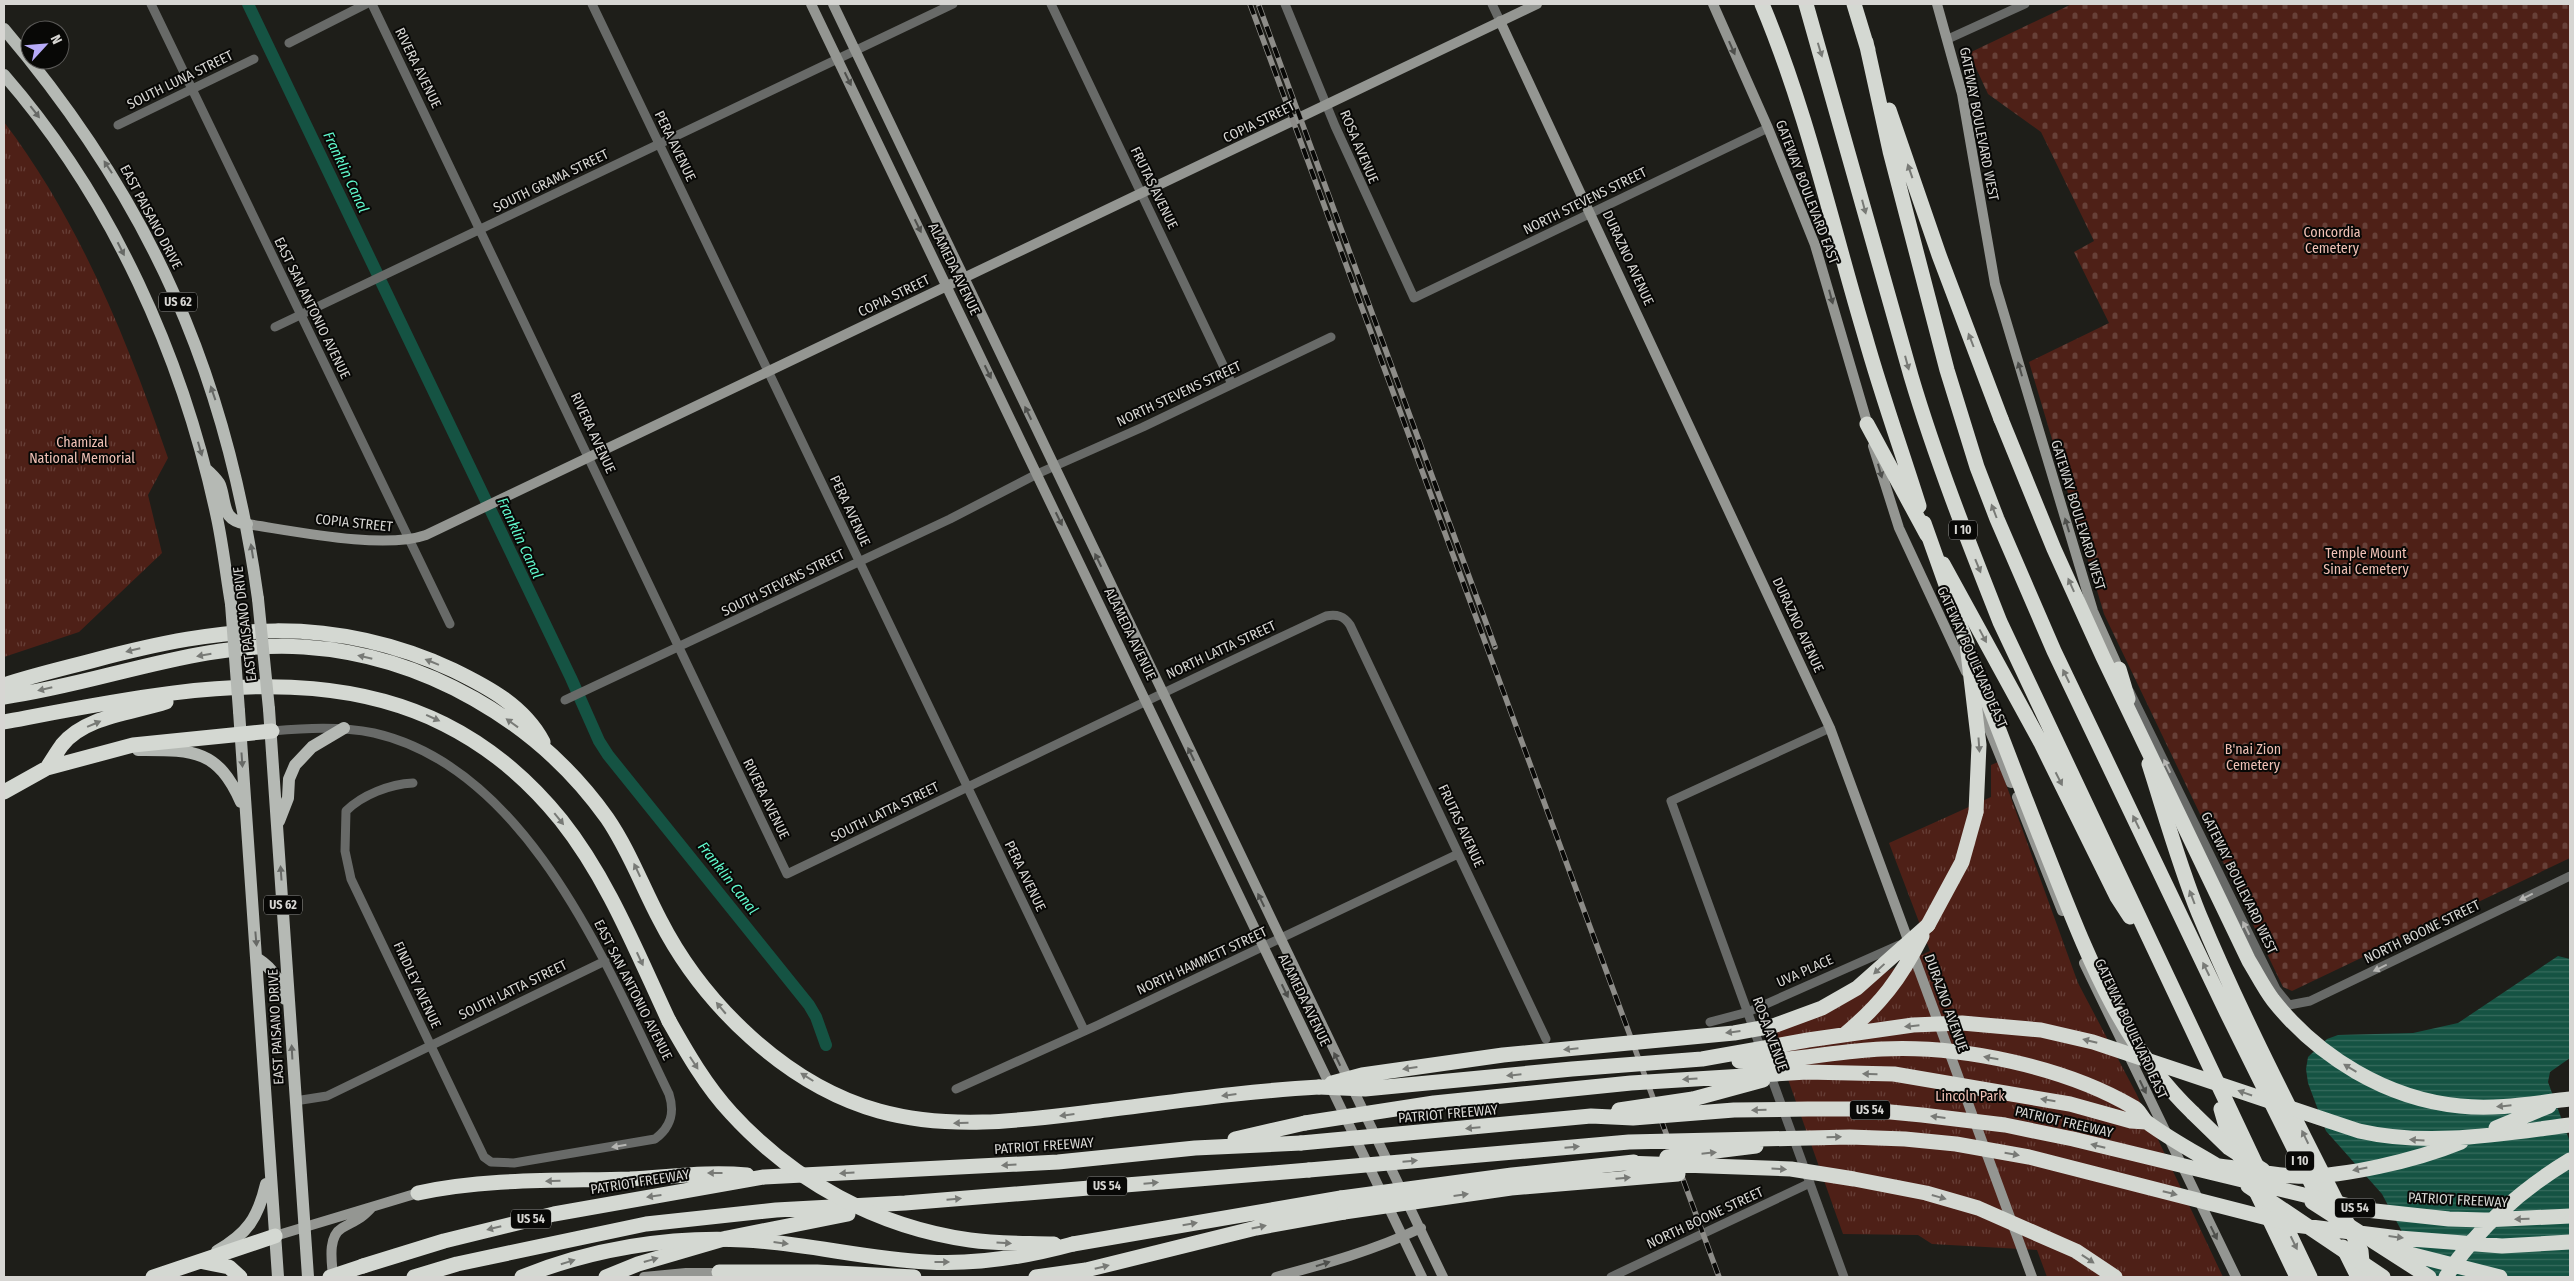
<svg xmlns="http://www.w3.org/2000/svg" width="2574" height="1281" font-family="'Fira Sans Condensed',sans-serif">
<defs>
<pattern id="cemetery-stones" width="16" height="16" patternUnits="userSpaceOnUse" patternTransform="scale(1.25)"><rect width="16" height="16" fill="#4e2017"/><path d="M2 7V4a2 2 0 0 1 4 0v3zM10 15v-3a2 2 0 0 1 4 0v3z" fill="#674038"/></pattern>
<pattern id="park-tufts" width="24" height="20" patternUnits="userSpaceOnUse" patternTransform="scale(1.25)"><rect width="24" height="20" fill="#4e2017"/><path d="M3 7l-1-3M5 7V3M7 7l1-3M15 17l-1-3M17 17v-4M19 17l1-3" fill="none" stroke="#674038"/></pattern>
<pattern id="water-rules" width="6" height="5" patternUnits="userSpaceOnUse" patternTransform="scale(1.25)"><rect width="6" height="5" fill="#155343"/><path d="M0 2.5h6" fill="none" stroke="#366b5d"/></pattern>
</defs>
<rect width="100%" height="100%" fill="#1e1e19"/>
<path fill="url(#cemetery-stones)" d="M2072,4H2570V858L2292,991L2283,987L2104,614L2029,362L2109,323L2074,252L2094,241L2041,132L1988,94L1969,53Z"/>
<path fill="url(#park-tufts)" d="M4,122C80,222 127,340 168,458L148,495L162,553L79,632L4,657Z
M1998,762L2078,983L2136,1093L2223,1277H2047L2037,1250L1932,1244L1918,1235L1843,1234L1768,1023L1813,1006L1930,951L1889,843L1991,797V765Z"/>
<path fill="url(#water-rules)" d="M2558,956L2570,959V1058L2550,1072L2548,1082L2570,1142V1277H2426L2382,1194L2326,1131L2308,1083L2306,1069L2308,1057L2327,1039L2338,1035L2413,1033L2458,1023Z"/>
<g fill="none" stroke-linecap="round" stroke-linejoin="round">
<path stroke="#155343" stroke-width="12" d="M248,4L571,678L599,741L608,755L809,1005L816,1017L826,1045"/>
<path stroke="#686a68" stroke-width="9" d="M151,4L450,624
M372,4L787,874C967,788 1146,700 1326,616C1337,614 1344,616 1350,625L1546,1039
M592,4L1084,1030
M1051,4L1232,384
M1285,4L1335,126L1414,298L1768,128
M1492,4L1500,21
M1948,39L2025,4
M289,43L366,4
M118,125L254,59
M275,327L953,4
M2130,692L2276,989L2289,1005L2310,1001L2570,876
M565,700L950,519L1037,474L1143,427L1331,337
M272,731C306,728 340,726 374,733C528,768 607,966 669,1094C675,1113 671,1127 655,1139L514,1163L491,1162L484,1157L351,879L345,851L346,811C362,795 390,784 413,783
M1710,1022L1748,1012L1899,945
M1762,1052L1671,801L1830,728
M1769,1071L1844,1277
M956,1089L1098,1025L1458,854
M295,1101L327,1096L605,961
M1611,1277L1810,1183"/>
<path stroke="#949692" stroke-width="10" d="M811,4L1422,1277
M833,4L1443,1277
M1713,4L1768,128L1815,245L1869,429
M1937,4L1962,94L1995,284L2093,611L2119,669
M1500,21L1830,728L2032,1277
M1873,446L1899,528L1966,672
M247,524C294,531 383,550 426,535L1537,4
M1977,699L2011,783
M2017,797L2062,911
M2084,963L2236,1277
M275,1236L418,1193
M333,1277C332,1263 327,1237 342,1228C356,1220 360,1220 372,1207
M644,1277L686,1273H723
M1276,1277C1325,1264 1375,1250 1421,1228"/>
<path stroke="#b5b9b4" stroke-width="12" d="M4,29C151,202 227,375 258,599
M4,75C112,199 183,357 217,518C223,546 226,575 231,604
M207,470C211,474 218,480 220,485C227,505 221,520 247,524
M269,709L308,1277
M239,711L278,1277
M138,750C192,750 217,748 241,802
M279,821L288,798L289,779L295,765L312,747L344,728
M258,959C275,970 279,981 285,999
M217,1251C247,1234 258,1218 266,1184"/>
<path stroke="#d4d8d2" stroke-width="15" d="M1762,4C1807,111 1832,226 1865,336C1881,393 1901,449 1919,506
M1806,4L1911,376C1936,460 1968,541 2000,622L2258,1169
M1854,4L1868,50
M1866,42L1890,151L1947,370L1977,467L1997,519L2054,651L2227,1013L2323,1207
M1889,110L1939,255L2001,419
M1867,424L1927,535
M1943,564L2041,743L2117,897L2130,917
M1971,657C1998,728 2025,799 2053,869C2089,959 2121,1044 2193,1113
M2119,669L2128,699
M4,685C34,675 65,668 95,660C223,626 329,613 453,670C488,687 524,706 543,742
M4,697C104,683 202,640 304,647C424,655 538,721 607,818C629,850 642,886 660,920C703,1004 786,1085 879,1111C951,1131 1026,1120 1099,1111C1172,1102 1245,1091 1319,1087
M4,722C205,684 412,636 561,820C608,879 637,953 669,1021
M2149,764C2165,814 2179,865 2199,914C2247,1029 2306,1139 2361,1251L2363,1273
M47,768C52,760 57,752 62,745C85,716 133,713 166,702
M4,792L47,768L133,745L272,731
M1928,925L1962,862L1976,812
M2221,1109L2227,1130L2240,1157
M1235,1139L1305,1123
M2254,1187L2297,1277
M418,1193C487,1178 559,1181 630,1179C669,1177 708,1171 747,1175
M2279,1212L2310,1277
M1073,1244L1341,1198
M2343,1247L2358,1277
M204,1262L229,1267L240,1277
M363,1266L444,1241L554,1214L764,1177L1058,1162L1195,1148L1301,1143
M719,1272H817L914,1277
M153,1277L275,1236
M414,1277L457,1264L646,1224L776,1210L905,1203L1309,1170
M606,1277L638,1264L727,1238L848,1214
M1036,1277L1086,1270L1256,1228L1344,1212"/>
<g stroke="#8d8c88" stroke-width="5.5">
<path id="rail" d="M1250,4L1719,1277
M1259,6L1495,647"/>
</g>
<use href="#rail" stroke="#080806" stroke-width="4" stroke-dasharray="11" stroke-linecap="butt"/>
<path stroke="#b5b9b4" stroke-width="12" d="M258,599L269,709
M231,604L239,711"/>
<path stroke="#d4d8d2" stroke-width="15" d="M2001,419L2054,549L2103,657L2249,961C2257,974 2264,988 2273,1000C2318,1057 2387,1099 2460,1106C2497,1110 2534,1103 2570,1099
M1924,523L1967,644L1979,745L1976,812
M669,1021C687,1053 706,1086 731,1113C793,1181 877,1227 970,1240C998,1244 1026,1243 1054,1244
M1844,1035C1881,1004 1900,979 1922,936
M1739,1061C1786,1063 1834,1051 1882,1049C1961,1045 2065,1067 2133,1107C2140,1110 2142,1119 2148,1123C2174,1142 2202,1156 2229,1173
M1332,1083L1362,1075L1503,1055L1734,1033L1773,1026L1822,1008L1857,988L1928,925
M1319,1087L1365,1089L1572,1069L1702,1059L1808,1040L1913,1025L1962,1023L2041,1030L2093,1042L2359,1131C2429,1147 2500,1134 2570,1125
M1619,1110L1693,1099L1763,1080
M2193,1113L2229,1148L2263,1170
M1305,1123L1434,1103L1631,1083L1807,1072L1894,1074L2070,1104L2131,1121L2146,1122
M2496,1128L2549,1106
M1301,1143L1591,1116L1633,1118L1734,1110L1808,1109H1859L1922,1115L2005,1125L2073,1139L2366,1210L2449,1219L2484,1220L2570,1216
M1667,1157L1756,1146
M1625,1163L1791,1169L1854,1179L1926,1193L1978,1208L2076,1251L2115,1277
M2219,1166C2244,1169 2270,1175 2295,1176C2342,1178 2417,1160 2461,1142
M1309,1170L1629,1142L1850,1137L1905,1139L1956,1144L2029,1157L2295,1225L2399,1238L2502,1246L2570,1242
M2248,1186L2383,1277
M1341,1198L1512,1175L1634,1162
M2312,1202L2429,1277
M1344,1212L1511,1188L1678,1174
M2394,1250L2500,1277
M330,1277L363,1266
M522,1277C591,1249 669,1236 744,1240C805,1243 866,1259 927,1262C977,1265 1025,1257 1073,1244
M2446,1277C2476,1229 2522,1189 2570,1160"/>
</g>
<defs><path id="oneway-solid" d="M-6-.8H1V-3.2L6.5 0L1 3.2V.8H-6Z" transform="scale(1.25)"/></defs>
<g fill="#4e4f4c">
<use href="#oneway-solid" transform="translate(1732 48) rotate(66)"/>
<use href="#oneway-solid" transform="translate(848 79) rotate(64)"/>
<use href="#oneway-solid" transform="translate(918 226) rotate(64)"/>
<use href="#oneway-solid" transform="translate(1831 297) rotate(75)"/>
<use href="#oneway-solid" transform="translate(2020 369) rotate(-106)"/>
<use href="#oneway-solid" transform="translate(988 372) rotate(64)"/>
<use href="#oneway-solid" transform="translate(1028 413) rotate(-116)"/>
<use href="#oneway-solid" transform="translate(1880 471) rotate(74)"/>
<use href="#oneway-solid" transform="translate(1059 519) rotate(64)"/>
<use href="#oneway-solid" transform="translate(2067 525) rotate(-107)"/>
<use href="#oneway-solid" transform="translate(1098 560) rotate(-116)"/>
<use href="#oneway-solid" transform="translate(1191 754) rotate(-116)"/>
<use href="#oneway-solid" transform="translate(1261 900) rotate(-116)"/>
<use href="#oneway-solid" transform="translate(1285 991) rotate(64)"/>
<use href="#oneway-solid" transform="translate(1337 1059) rotate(-116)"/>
<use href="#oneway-solid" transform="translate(2143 1087) rotate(64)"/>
<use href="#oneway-solid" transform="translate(2214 1233) rotate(64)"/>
<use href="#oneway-solid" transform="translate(1323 1264) rotate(-17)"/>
</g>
<g fill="#787a76">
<use href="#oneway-solid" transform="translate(1820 50) rotate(73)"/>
<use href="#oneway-solid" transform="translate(1910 171) rotate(-109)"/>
<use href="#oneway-solid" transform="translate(1864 207) rotate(75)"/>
<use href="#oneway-solid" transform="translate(1971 340) rotate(-111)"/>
<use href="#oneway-solid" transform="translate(1907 363) rotate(75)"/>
<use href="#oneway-solid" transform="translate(1994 511) rotate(-111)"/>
<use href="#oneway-solid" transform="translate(1978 566) rotate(68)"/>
<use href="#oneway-solid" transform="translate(2071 585) rotate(-114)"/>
<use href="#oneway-solid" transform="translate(1983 636) rotate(62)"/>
<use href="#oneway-solid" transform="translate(133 650) rotate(166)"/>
<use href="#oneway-solid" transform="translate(204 655) rotate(170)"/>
<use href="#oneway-solid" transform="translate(365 657) rotate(-167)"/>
<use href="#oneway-solid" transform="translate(432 662) rotate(-158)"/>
<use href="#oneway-solid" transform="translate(2066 676) rotate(-116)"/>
<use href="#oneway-solid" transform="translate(45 689) rotate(167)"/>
<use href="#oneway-solid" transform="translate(433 718) rotate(24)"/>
<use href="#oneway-solid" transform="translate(512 723) rotate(-144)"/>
<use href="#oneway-solid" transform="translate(94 724) rotate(-23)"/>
<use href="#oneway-solid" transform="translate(1979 745) rotate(86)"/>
<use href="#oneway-solid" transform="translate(2059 779) rotate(63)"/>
<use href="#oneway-solid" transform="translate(559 819) rotate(51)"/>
<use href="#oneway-solid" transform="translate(2136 822) rotate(-116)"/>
<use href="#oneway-solid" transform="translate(637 870) rotate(-115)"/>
<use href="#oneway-solid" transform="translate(2192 897) rotate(-111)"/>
<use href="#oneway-solid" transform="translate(640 959) rotate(65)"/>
<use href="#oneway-solid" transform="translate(1879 969) rotate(137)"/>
<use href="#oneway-solid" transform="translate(2206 969) rotate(-116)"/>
<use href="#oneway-solid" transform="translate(721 1008) rotate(-130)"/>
<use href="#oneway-solid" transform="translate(1912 1026) rotate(174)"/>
<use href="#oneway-solid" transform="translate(1733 1032) rotate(173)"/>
<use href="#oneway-solid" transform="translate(2090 1041) rotate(-166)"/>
<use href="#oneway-solid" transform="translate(1571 1049) rotate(174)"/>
<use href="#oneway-solid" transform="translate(1991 1058) rotate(-170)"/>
<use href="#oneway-solid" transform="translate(694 1063) rotate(57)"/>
<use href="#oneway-solid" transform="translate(1410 1068) rotate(172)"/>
<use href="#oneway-solid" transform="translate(2350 1068) rotate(-149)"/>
<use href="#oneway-solid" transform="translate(1870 1074) rotate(-179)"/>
<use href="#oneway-solid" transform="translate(1514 1075) rotate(174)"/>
<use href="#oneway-solid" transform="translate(807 1077) rotate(-148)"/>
<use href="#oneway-solid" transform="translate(1690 1079) rotate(176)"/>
<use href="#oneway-solid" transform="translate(2245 1093) rotate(-161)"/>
<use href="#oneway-solid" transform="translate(1229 1095) rotate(173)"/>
<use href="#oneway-solid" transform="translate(2048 1100) rotate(-171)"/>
<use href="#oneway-solid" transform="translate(2504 1106) rotate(174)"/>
<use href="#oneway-solid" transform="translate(1759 1110) rotate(179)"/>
<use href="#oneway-solid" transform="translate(1067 1115) rotate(173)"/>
<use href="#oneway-solid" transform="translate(1938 1117) rotate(-173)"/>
<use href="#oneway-solid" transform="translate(961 1123) rotate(178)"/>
<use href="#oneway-solid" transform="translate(1473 1128) rotate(175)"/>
<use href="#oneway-solid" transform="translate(1834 1137) rotate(-2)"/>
<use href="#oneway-solid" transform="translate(2305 1137) rotate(-116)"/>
<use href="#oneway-solid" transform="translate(2417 1140) rotate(-177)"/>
<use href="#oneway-solid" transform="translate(2098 1146) rotate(-166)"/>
<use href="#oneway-solid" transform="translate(1572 1147) rotate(-5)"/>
<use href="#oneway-solid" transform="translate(1709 1153) rotate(-6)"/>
<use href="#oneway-solid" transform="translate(2012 1154) rotate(10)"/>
<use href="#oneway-solid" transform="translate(1410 1161) rotate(-5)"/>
<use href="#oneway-solid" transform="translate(1009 1165) rotate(177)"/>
<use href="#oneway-solid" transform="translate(1779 1169) rotate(3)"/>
<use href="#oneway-solid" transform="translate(2360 1169) rotate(169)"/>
<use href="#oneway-solid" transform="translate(715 1173) rotate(180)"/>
<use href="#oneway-solid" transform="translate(847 1173) rotate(177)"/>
<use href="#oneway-solid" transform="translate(1623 1178) rotate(-5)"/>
<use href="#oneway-solid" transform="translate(553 1181) rotate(178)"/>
<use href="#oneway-solid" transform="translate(1151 1183) rotate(-5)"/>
<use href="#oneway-solid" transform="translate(2170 1193) rotate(14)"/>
<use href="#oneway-solid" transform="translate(1461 1195) rotate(-8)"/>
<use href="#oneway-solid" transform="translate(654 1196) rotate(172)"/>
<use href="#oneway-solid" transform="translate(1939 1197) rotate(16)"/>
<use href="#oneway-solid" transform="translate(954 1199) rotate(-5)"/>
<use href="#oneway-solid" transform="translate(2522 1219) rotate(179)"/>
<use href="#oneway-solid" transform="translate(1190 1224) rotate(-10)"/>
<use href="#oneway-solid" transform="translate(1259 1227) rotate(-12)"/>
<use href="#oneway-solid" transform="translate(494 1228) rotate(166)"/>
<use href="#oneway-solid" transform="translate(2396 1237) rotate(7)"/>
<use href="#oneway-solid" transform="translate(781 1243) rotate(7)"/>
<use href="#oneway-solid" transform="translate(1004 1243) rotate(4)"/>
<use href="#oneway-solid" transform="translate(2294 1243) rotate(64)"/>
<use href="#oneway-solid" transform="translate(2088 1259) rotate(34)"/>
<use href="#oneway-solid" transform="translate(651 1260) rotate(-16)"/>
<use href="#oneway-solid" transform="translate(568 1262) rotate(-17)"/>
<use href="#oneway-solid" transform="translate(942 1262)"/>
<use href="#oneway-solid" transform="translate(1102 1267) rotate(-14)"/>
</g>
<g fill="#676966">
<use href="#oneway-solid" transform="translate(35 112) rotate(52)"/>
<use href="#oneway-solid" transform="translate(108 167) rotate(-123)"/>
<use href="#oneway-solid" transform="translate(121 249) rotate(63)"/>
<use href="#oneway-solid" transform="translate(213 393) rotate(-109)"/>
<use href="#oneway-solid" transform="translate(200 449) rotate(74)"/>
<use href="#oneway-solid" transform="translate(252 551) rotate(-99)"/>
<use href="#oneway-solid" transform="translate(242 760) rotate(86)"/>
<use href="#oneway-solid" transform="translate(281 873) rotate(-94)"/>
<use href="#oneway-solid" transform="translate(256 939) rotate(85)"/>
<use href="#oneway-solid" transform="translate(292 1052) rotate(-93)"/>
</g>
<g fill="#b6b6b3">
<use href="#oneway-solid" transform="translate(2167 766) rotate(-116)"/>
<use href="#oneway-solid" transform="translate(2526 897) rotate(154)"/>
<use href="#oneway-solid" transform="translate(2246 928) rotate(-116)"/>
<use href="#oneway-solid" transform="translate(2380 968) rotate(154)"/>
<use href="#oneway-solid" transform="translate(619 1146) rotate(171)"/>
</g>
<g text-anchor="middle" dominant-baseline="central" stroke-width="4" stroke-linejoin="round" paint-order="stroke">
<g fill="#080806" stroke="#999896" stroke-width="1">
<rect x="159" y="292.5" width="38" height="19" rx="4"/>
<rect x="1949" y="520.5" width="28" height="19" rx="4"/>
<rect x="264" y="895.5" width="38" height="19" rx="4"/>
<rect x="1850" y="1100.5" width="40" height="19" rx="4"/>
<rect x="2286" y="1151.5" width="28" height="19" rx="4"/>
<rect x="1087" y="1176.5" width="40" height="19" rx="4"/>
<rect x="2335" y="1198.5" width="40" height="19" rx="4"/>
<rect x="511" y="1209.5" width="40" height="19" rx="4"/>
</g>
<g font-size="12" font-weight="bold" fill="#d7d6d3">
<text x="178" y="302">US 62</text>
<text x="1963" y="530">I 10</text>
<text x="283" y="905">US 62</text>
<text x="1870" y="1110">US 54</text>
<text x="2300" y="1161">I 10</text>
<text x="1107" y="1186">US 54</text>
<text x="2355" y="1208">US 54</text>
<text x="531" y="1219">US 54</text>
</g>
<g font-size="14" fill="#d7d6d3" stroke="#080806">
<text transform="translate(418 68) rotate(64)">RIVERA AVENUE</text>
<text transform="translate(180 80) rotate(-26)">SOUTH LUNA STREET</text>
<text transform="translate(1259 122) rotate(-26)">COPIA STREET</text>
<text transform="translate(1979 124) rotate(79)">GATEWAY BOULEVARD WEST</text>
<text transform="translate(675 146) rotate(64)">PERA AVENUE</text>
<text transform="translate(1359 147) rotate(67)">ROSA AVENUE</text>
<text transform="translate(551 181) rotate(-26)">SOUTH GRAMA STREET</text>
<text transform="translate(1154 188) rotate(64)">FRUTAS AVENUE</text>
<text transform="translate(1807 192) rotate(69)">GATEWAY BOULEVARD EAST</text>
<text transform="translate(1585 201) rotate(-26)">NORTH STEVENS STREET</text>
<text transform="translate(151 217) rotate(62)">EAST PAISANO DRIVE</text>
<text transform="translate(1628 258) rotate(65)">DURAZNO AVENUE</text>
<text transform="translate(954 269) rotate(64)">ALAMEDA AVENUE</text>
<text transform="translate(894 296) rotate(-26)">COPIA STREET</text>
<text transform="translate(312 308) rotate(64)">EAST SAN ANTONIO AVENUE</text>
<text transform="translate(1179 394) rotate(-25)">NORTH STEVENS STREET</text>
<text transform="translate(593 433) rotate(65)">RIVERA AVENUE</text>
<text transform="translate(850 511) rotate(65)">PERA AVENUE</text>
<text transform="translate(2078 515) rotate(73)">GATEWAY BOULEVARD WEST</text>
<text transform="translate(354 523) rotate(6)">COPIA STREET</text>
<text transform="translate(783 583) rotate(-26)">SOUTH STEVENS STREET</text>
<text transform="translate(245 624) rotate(-97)">EAST PAISANO DRIVE</text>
<text transform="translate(1798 625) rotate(65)">DURAZNO AVENUE</text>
<text transform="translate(1130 634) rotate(64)">ALAMEDA AVENUE</text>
<text transform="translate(1221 650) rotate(-25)">NORTH LATTA STREET</text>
<text transform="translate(1972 657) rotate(66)">GATEWAY BOULEVARD EAST</text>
<text transform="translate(766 799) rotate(64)">RIVERA AVENUE</text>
<text transform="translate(885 812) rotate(-26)">SOUTH LATTA STREET</text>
<text transform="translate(1461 826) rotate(65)">FRUTAS AVENUE</text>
<text transform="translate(1025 876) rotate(64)">PERA AVENUE</text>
<text transform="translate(2239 883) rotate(64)">GATEWAY BOULEVARD WEST</text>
<text transform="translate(2422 932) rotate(-26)">NORTH BOONE STREET</text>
<text transform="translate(1202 961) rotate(-25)">NORTH HAMMETT STREET</text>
<text transform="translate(1805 971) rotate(-24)">UVA PLACE</text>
<text transform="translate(417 985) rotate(65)">FINDLEY AVENUE</text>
<text transform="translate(513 990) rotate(-26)">SOUTH LATTA STREET</text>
<text transform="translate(633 990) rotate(63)">EAST SAN ANTONIO AVENUE</text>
<text transform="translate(1304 1000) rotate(64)">ALAMEDA AVENUE</text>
<text transform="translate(1946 1003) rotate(70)">DURAZNO AVENUE</text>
<text transform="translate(276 1027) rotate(-93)">EAST PAISANO DRIVE</text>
<text transform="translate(2131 1029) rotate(65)">GATEWAY BOULEVARD EAST</text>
<text transform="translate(1770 1034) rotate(70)">ROSA AVENUE</text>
<text transform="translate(1448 1114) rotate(-5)">PATRIOT FREEWAY</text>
<text transform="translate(2064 1122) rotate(13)">PATRIOT FREEWAY</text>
<text transform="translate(1044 1146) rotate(-4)">PATRIOT FREEWAY</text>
<text transform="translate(640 1182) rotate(-9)">PATRIOT FREEWAY</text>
<text transform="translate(2458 1200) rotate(3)">PATRIOT FREEWAY</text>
<text transform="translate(1705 1218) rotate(-25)">NORTH BOONE STREET</text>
</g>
<g font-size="14" fill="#f1c1b6" stroke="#080806">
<text x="2332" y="232">Concordia<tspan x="2332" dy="16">Cemetery</tspan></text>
<text x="82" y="442">Chamizal<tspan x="82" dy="16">National Memorial</tspan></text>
<text x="2366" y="553">Temple Mount<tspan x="2366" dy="16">Sinai Cemetery</tspan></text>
<text x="2253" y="749">B'nai Zion<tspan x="2253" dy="16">Cemetery</tspan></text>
<text x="1970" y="1096">Lincoln Park</text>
</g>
<g font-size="15" font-style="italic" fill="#60f9cd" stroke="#080806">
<text transform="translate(346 172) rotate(65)">Franklin Canal</text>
<text transform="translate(520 538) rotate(65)">Franklin Canal</text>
<text transform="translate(728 878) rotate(52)">Franklin Canal</text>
</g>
</g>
<rect width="2574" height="1281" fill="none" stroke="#d7d6d3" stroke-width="10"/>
<g transform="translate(45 45) rotate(64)"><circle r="24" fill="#080806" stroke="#5b5a58"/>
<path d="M0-4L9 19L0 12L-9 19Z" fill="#b7abf8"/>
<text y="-8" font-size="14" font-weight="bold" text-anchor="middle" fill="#d7d6d3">N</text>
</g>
</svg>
